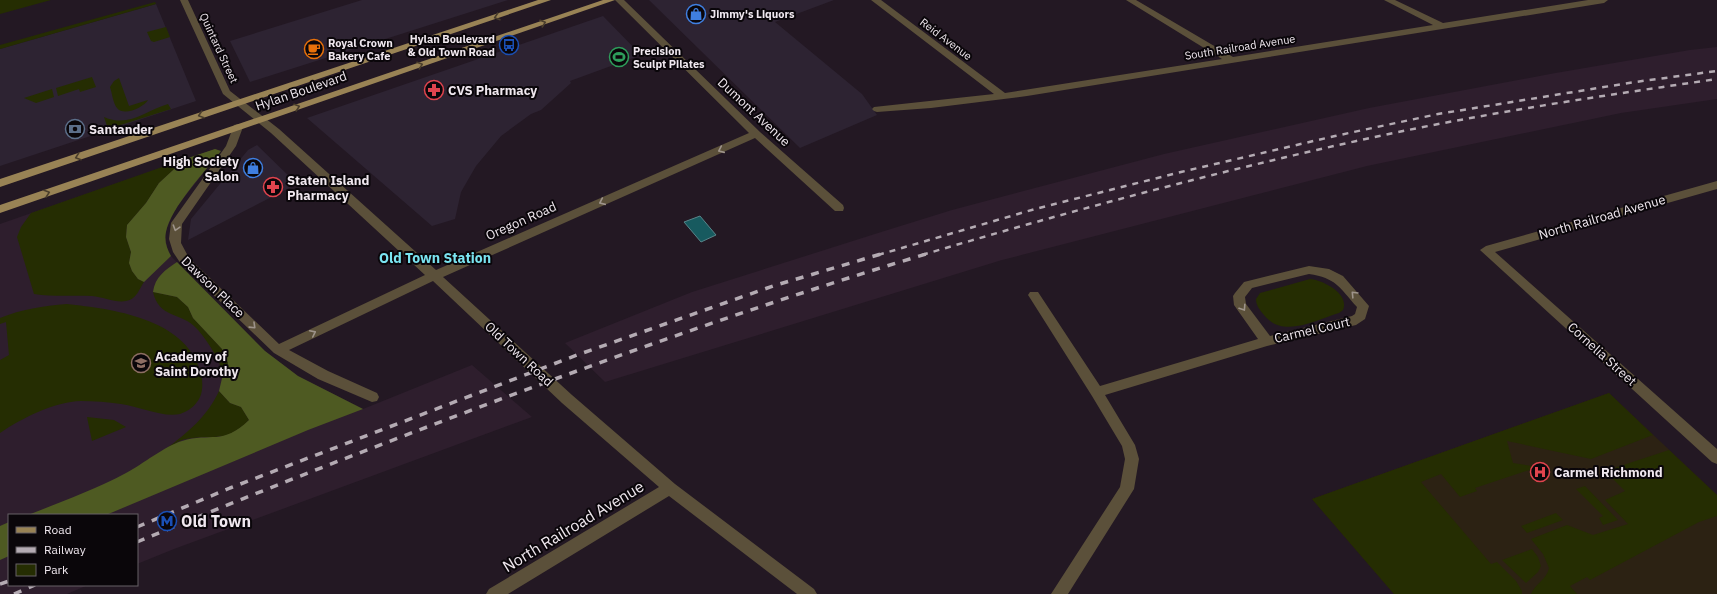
<svg xmlns="http://www.w3.org/2000/svg" width="1717" height="594" font-family="'IBM Plex Sans',sans-serif">
<rect width="100%" height="100%" fill="#231823"/>
<path fill="#2d2332" d="M362,0H508L250,82L230,41Z
M649,0H834L775,22L862,94L877,115L800,148Z
M156,4L196,101L0,166V49Z
M603,16L641,55L570,81L571,83L541,110L531,114L501,136L476,166L461,192L455,219L432,226L307,118Z
M257,145L297,184L188,240L191,219L248,150Z"/>
<path fill="#2e1e2d" d="M1717,47V99L1621,113L1367,166L1002,260L605,382L565,343L692,292L878,233L952,210L1164,154L1369,108L1550,74L1690,50Z
M215,149L221,151L175,209L165,233L167,248L171,256L223,311L265,351L298,376L363,409L472,365L532,417L174,549L137,564V515H9V585H88L67,594H0V224Z"/>
<path fill="#2c2213" d="M1609,393L1717,495V594H1394L1312,499Z"/>
<path fill="#252d02" d="M0,0H51L0,14Z
M155,2L156,4L0,49V45Z
M166,27L170,37L154,42L151,41L147,32Z
M92,77L96,87L80,92L79,89L58,96L56,88Z
M119,78L129,106L148,100C144,107 124,117 117,108C113,103 112,93 110,87L114,81Z
M52,89L54,97L36,103L24,98Z
M168,104L171,109L108,129L104,117C129,128 145,111 168,104Z
M185,159L159,183L146,203L127,225L126,237L131,252L129,263L132,271L138,279L144,282C139,289 137,299 126,301C116,303 103,297 92,296C73,295 54,297 34,294L17,237L21,227L31,213Z
M1310,279C1323,280 1350,294 1343,310L1339,313C1316,320 1283,339 1264,315C1260,310 1256,306 1256,299L1260,293Z
M153,292L177,297L188,307L193,318L222,349L228,363L223,374C220,360 205,336 194,326C179,312 159,318 153,292Z
M67,304C112,309 184,318 200,370C203,379 204,394 197,402C194,407 186,412 180,414C163,418 138,406 121,404C108,402 94,401 81,401C54,402 22,418 0,433V360L9,355L6,322L0,324V318C22,309 43,306 67,304Z
M219,391L230,403L241,407L249,420C223,446 212,432 182,440C177,442 171,446 166,449C188,432 207,417 219,391Z
M1609,393L1653,435L1591,459L1507,441L1513,463L1538,467L1475,488L1477,491L1460,497L1441,474L1421,482L1491,564L1497,562L1516,581L1522,591V594H1394L1312,499Z
M87,417L114,420L126,427L92,441Z
M1669,450L1717,495V516L1699,522L1590,580L1587,577L1570,586L1577,594H1531C1535,584 1547,579 1549,568L1543,554L1531,539L1567,525L1593,535L1628,524L1605,500L1625,491L1605,471Z
M1585,486L1618,520L1603,525L1599,518L1603,516L1576,489Z
M1556,513L1563,520L1527,533L1521,526Z
M1532,549L1538,557L1541,566L1538,572L1526,583L1502,560Z"/>
<path fill="#4e5a22" d="M215,149L221,151C205,172 171,207 166,232C164,241 167,249 171,256L144,282L138,279L132,271L129,263L131,252L126,237L127,225L146,203L159,183L185,159Z
M177,262L265,351L298,376L363,409L308,430L106,515H28C61,502 94,490 126,473C143,464 165,446 182,441C211,432 222,446 249,420L241,407L230,403L219,391L223,374L228,363L222,349L193,318L188,307L177,297L153,292C155,277 165,270 177,262Z
M9,522V556L0,560V526Z"/>
<path fill="#175a5f" stroke="#58858a" d="M700,216L716,235L701,242L684,222Z"/>
<g fill="none" stroke-linecap="round" stroke-linejoin="round">
<path fill="#5b503a" fill-rule="evenodd" d="M180,0H188L230,91L279,129L436,270L749,133L615,0H624L760,132L843,205L844,208L843,211H835L755,138L443,277L572,395L675,484L814,589L817,594H797L669,496L508,594H486L489,589L659,487L562,403L433,281L289,350L328,371L377,393L379,397L377,401L372,402L318,379L274,353L181,264L173,252L169,239L171,223L226,146L234,125L238,124L243,127L236,146L182,224L181,243L189,258L279,344L425,275L271,133L223,94Z
M871,0H881L1005,93L1222,59L1126,0H1136L1233,57L1433,25L1384,0H1395L1443,23L1588,0H1608L1604,3L1027,96L931,108L877,112L874,111L872,109L874,107L994,94Z
M1717,181V189L1495,252L1717,449V464L1712,462L1480,250L1486,246Z
M1309,266L1329,269L1343,276L1369,306L1365,319L1356,325L1267,346L1105,395L1135,445L1139,459L1134,489L1068,594H1051L1120,487L1125,459L1122,446L1092,396L1030,298L1028,295L1030,292H1038L1100,386L1258,339L1234,305L1233,296L1235,293L1244,282ZM1309,274C1336,278 1339,287 1357,307L1355,314L1352,316L1270,336L1246,304L1245,297L1252,288Z"/>
<path fill="#998355" fill-rule="evenodd" d="M538,0H551L0,187V179Z
M603,0H615L0,213V205Z"/>
<path stroke="#b4abb3" stroke-width="2.5" stroke-dasharray="6 6" stroke-linecap="butt" d="M878,255L1035,209L1181,172L1335,136L1438,114L1635,82L1717,71
M922,255C1070,211 1219,171 1370,138C1485,113 1601,96 1717,79"/>
<path stroke="#b4abb3" stroke-width="3.5" stroke-dasharray="8 8" stroke-linecap="butt" d="M137,527L230,488L577,355L773,286L881,254
M137,542C233,502 330,464 427,427C592,364 757,305 926,254
M0,584L9,581
M14,594L35,585"/>
</g>
<defs><path id="oneway-chevron" d="M-2-3.5L2.5 0L-2 3.5" fill="none" stroke-width="1.6" stroke-linecap="round" stroke-linejoin="round"/></defs>
<g stroke="#4a3e2c">
<use href="#oneway-chevron" transform="translate(497 17) rotate(162)"/>
<use href="#oneway-chevron" transform="translate(543 23) rotate(-19)"/>
<use href="#oneway-chevron" transform="translate(420 65) rotate(-19)"/>
<use href="#oneway-chevron" transform="translate(297 107) rotate(-19)"/>
<use href="#oneway-chevron" transform="translate(201 115) rotate(162)"/>
<use href="#oneway-chevron" transform="translate(78 157) rotate(161)"/>
<use href="#oneway-chevron" transform="translate(47 193) rotate(-19)"/>
</g>
<g stroke="#9e948b">
<use href="#oneway-chevron" transform="translate(721 150) rotate(156)"/>
<use href="#oneway-chevron" transform="translate(602 202) rotate(156)"/>
<use href="#oneway-chevron" transform="translate(176 228) rotate(107)"/>
<use href="#oneway-chevron" transform="translate(1354 294) rotate(-134)"/>
<use href="#oneway-chevron" transform="translate(1243 308) rotate(57)"/>
<use href="#oneway-chevron" transform="translate(253 326) rotate(44)"/>
<use href="#oneway-chevron" transform="translate(313 333) rotate(-26)"/>
</g>
<defs>
<g id="shop-ring" transform="scale(1)"><circle r="9.5" fill="#0a060a" stroke="#3f7fe0" stroke-width="1.5"/><path d="M-5-2.5h2.3a2.7 3.5 0 0 1 5.4 0H5L5.5 6h-11ZM-1.5-2.5h3a1.5 2.3 0 0 0-3 0Z" fill="#3f7fe0"/></g>
<g id="bus-ring" transform="scale(1)"><circle r="9.5" fill="#0a060a" stroke="#1a4fb4" stroke-width="1.5"/><path d="M-5-6H5V4H4V6H2V4H-2V6H-4V4H-5ZM-3.5-4V0h7V-4ZM-3.5 1.2v1.5H-2V1.2ZM2 1.2v1.5H3.5V1.2Z" fill="#1a4fb4"/></g>
<g id="cafe-ring" transform="scale(1)"><circle r="9.5" fill="#0a060a" stroke="#e8710a" stroke-width="1.5"/><path d="M-5.5-4.5H6V0H3Q3 3.5 0 3.5H-2.5Q-5.5 3.5-5.5 0ZM3-3.2v2h1.7v-2ZM-6 4.5H4V6H-6Z" fill="#e8710a"/></g>
<g id="stadium-ring" transform="scale(1)"><circle r="9.5" fill="#0a060a" stroke="#2e9e5b" stroke-width="1.5"/><path d="M0-5a6.5 5 0 1 0 0 10a6.5 5 0 1 0 0-10ZM-3.5-1.8h7v3.6h-7Z" fill="#2e9e5b"/></g>
<g id="pharmacy-ring" transform="scale(1)"><circle r="9.5" fill="#0a060a" stroke="#e0444e" stroke-width="1.5"/><path d="M-2-6h4v4h4v4h-4v4h-4v-4h-4v-4h4Z" fill="#e0444e"/></g>
<g id="bank-ring" transform="scale(1)"><circle r="9.5" fill="#0a060a" stroke="#5c6f8a" stroke-width="1.5"/><path d="M-6-4H6V4H-6ZM0-2.3a2.3 2.3 0 1 0 0 4.6a2.3 2.3 0 1 0 0-4.6Z" fill="#5c6f8a"/></g>
<g id="school-ring" transform="scale(1)"><circle r="9.5" fill="#0a060a" stroke="#8d6e63" stroke-width="1.5"/><path d="M0-5L7-2L0 1L-7-2ZM-4 1L0 2.5L4 1V4Q0 6-4 4Z" fill="#8d6e63"/></g>
<g id="hospital-ring" transform="scale(1)"><circle r="9.5" fill="#0a060a" stroke="#e0444e" stroke-width="1.5"/><path d="M-5-5h3v3.5h4V-5h3V5h-3V1.5h-4V5h-3Z" fill="#e0444e"/></g>
<g id="metro-ring" transform="scale(1)"><circle r="9.5" fill="#0a060a" stroke="#1a4fb4" stroke-width="1.5"/><path d="M-5.5 5V-5H-3L0 0L3-5H5.5V5H3V-.5L0 4L-3-.5V5Z" fill="#1a4fb4"/></g>
</defs>
<g fill-rule="evenodd">
<use href="#shop-ring" x="696" y="14"/>
<use href="#bus-ring" x="509" y="45"/>
<use href="#cafe-ring" x="314" y="49"/>
<use href="#stadium-ring" x="619" y="57"/>
<use href="#pharmacy-ring" x="434" y="90"/>
<use href="#bank-ring" x="75" y="129"/>
<use href="#shop-ring" x="253" y="168"/>
<use href="#pharmacy-ring" x="273" y="187"/>
<use href="#school-ring" x="141" y="363"/>
<use href="#hospital-ring" x="1540" y="472"/>
<use href="#metro-ring" x="167" y="521"/>
</g>
<g text-anchor="middle" dominant-baseline="central" stroke-width="4" stroke-linejoin="round" paint-order="stroke">
<g font-size="11" font-weight="bold" fill="#f0e8ef" stroke="#0a060a" text-anchor="start">
<text x="710" y="14">Jimmy's Liquors</text>
<text x="495" y="39" text-anchor="end">Hylan Boulevard<tspan x="495" dy="13">&amp; Old Town Road</tspan></text>
<text x="328" y="43">Royal Crown<tspan x="328" dy="13">Bakery Cafe</tspan></text>
<text x="633" y="51">Precision<tspan x="633" dy="13">Sculpt Pilates</tspan></text>
</g>
<g font-size="11" fill="#f0e8ef" stroke="#0a060a">
<text transform="translate(946 39) rotate(37)">Reid Avenue</text>
<text transform="translate(1240 47) rotate(-9)">South Railroad Avenue</text>
<text transform="translate(219 48) rotate(65)">Quintard Street</text>
</g>
<g font-size="13" font-weight="bold" fill="#f0e8ef" stroke="#0a060a" text-anchor="start">
<text x="448" y="90">CVS Pharmacy</text>
<text x="89" y="129">Santander</text>
<text x="239" y="161" text-anchor="end">High Society<tspan x="239" dy="15">Salon</tspan></text>
<text x="287" y="180">Staten Island<tspan x="287" dy="15">Pharmacy</tspan></text>
<text x="155" y="356">Academy of<tspan x="155" dy="15">Saint Dorothy</tspan></text>
<text x="1554" y="472">Carmel Richmond</text>
</g>
<g font-size="13" fill="#f0e8ef" stroke="#0a060a">
<text transform="translate(301 91) rotate(-19)">Hylan Boulevard</text>
<text transform="translate(754 112) rotate(43)">Dumont Avenue</text>
<text transform="translate(1602 217) rotate(-16)">North Railroad Avenue</text>
<text transform="translate(521 221) rotate(-24)">Oregon Road</text>
<text transform="translate(213 287) rotate(44)">Dawson Place</text>
<text transform="translate(1312 330) rotate(-13)">Carmel Court</text>
<text transform="translate(519 354) rotate(43)">Old Town Road</text>
<text transform="translate(1602 354) rotate(42)">Cornelia Street</text>
</g>
<g font-size="14" font-weight="bold" fill="#7ae4f1" stroke="#0a060a">
<text x="435" y="258">Old Town Station</text>
</g>
<g font-size="16" font-weight="bold" fill="#f0e8ef" stroke="#0a060a" text-anchor="start">
<text x="181" y="521">Old Town</text>
</g>
<g font-size="16" fill="#f0e8ef" stroke="#0a060a">
<text transform="translate(573 526) rotate(-31)">North Railroad Avenue</text>
</g>
</g>
<rect x="8" y="514" width="130" height="72" fill="#0a060a" stroke="#666066"/>
<rect x="16" y="527" width="20" height="6" fill="#998355" stroke="#666066"/>
<text x="44" y="534" font-size="12" fill="#f0e8ef">Road</text>
<rect x="16" y="547" width="20" height="6" fill="#b4abb3" stroke="#666066"/>
<text x="44" y="554" font-size="12" fill="#f0e8ef">Railway</text>
<rect x="16" y="564" width="20" height="12" fill="#252d02" stroke="#666066"/>
<text x="44" y="574" font-size="12" fill="#f0e8ef">Park</text>
</svg>
